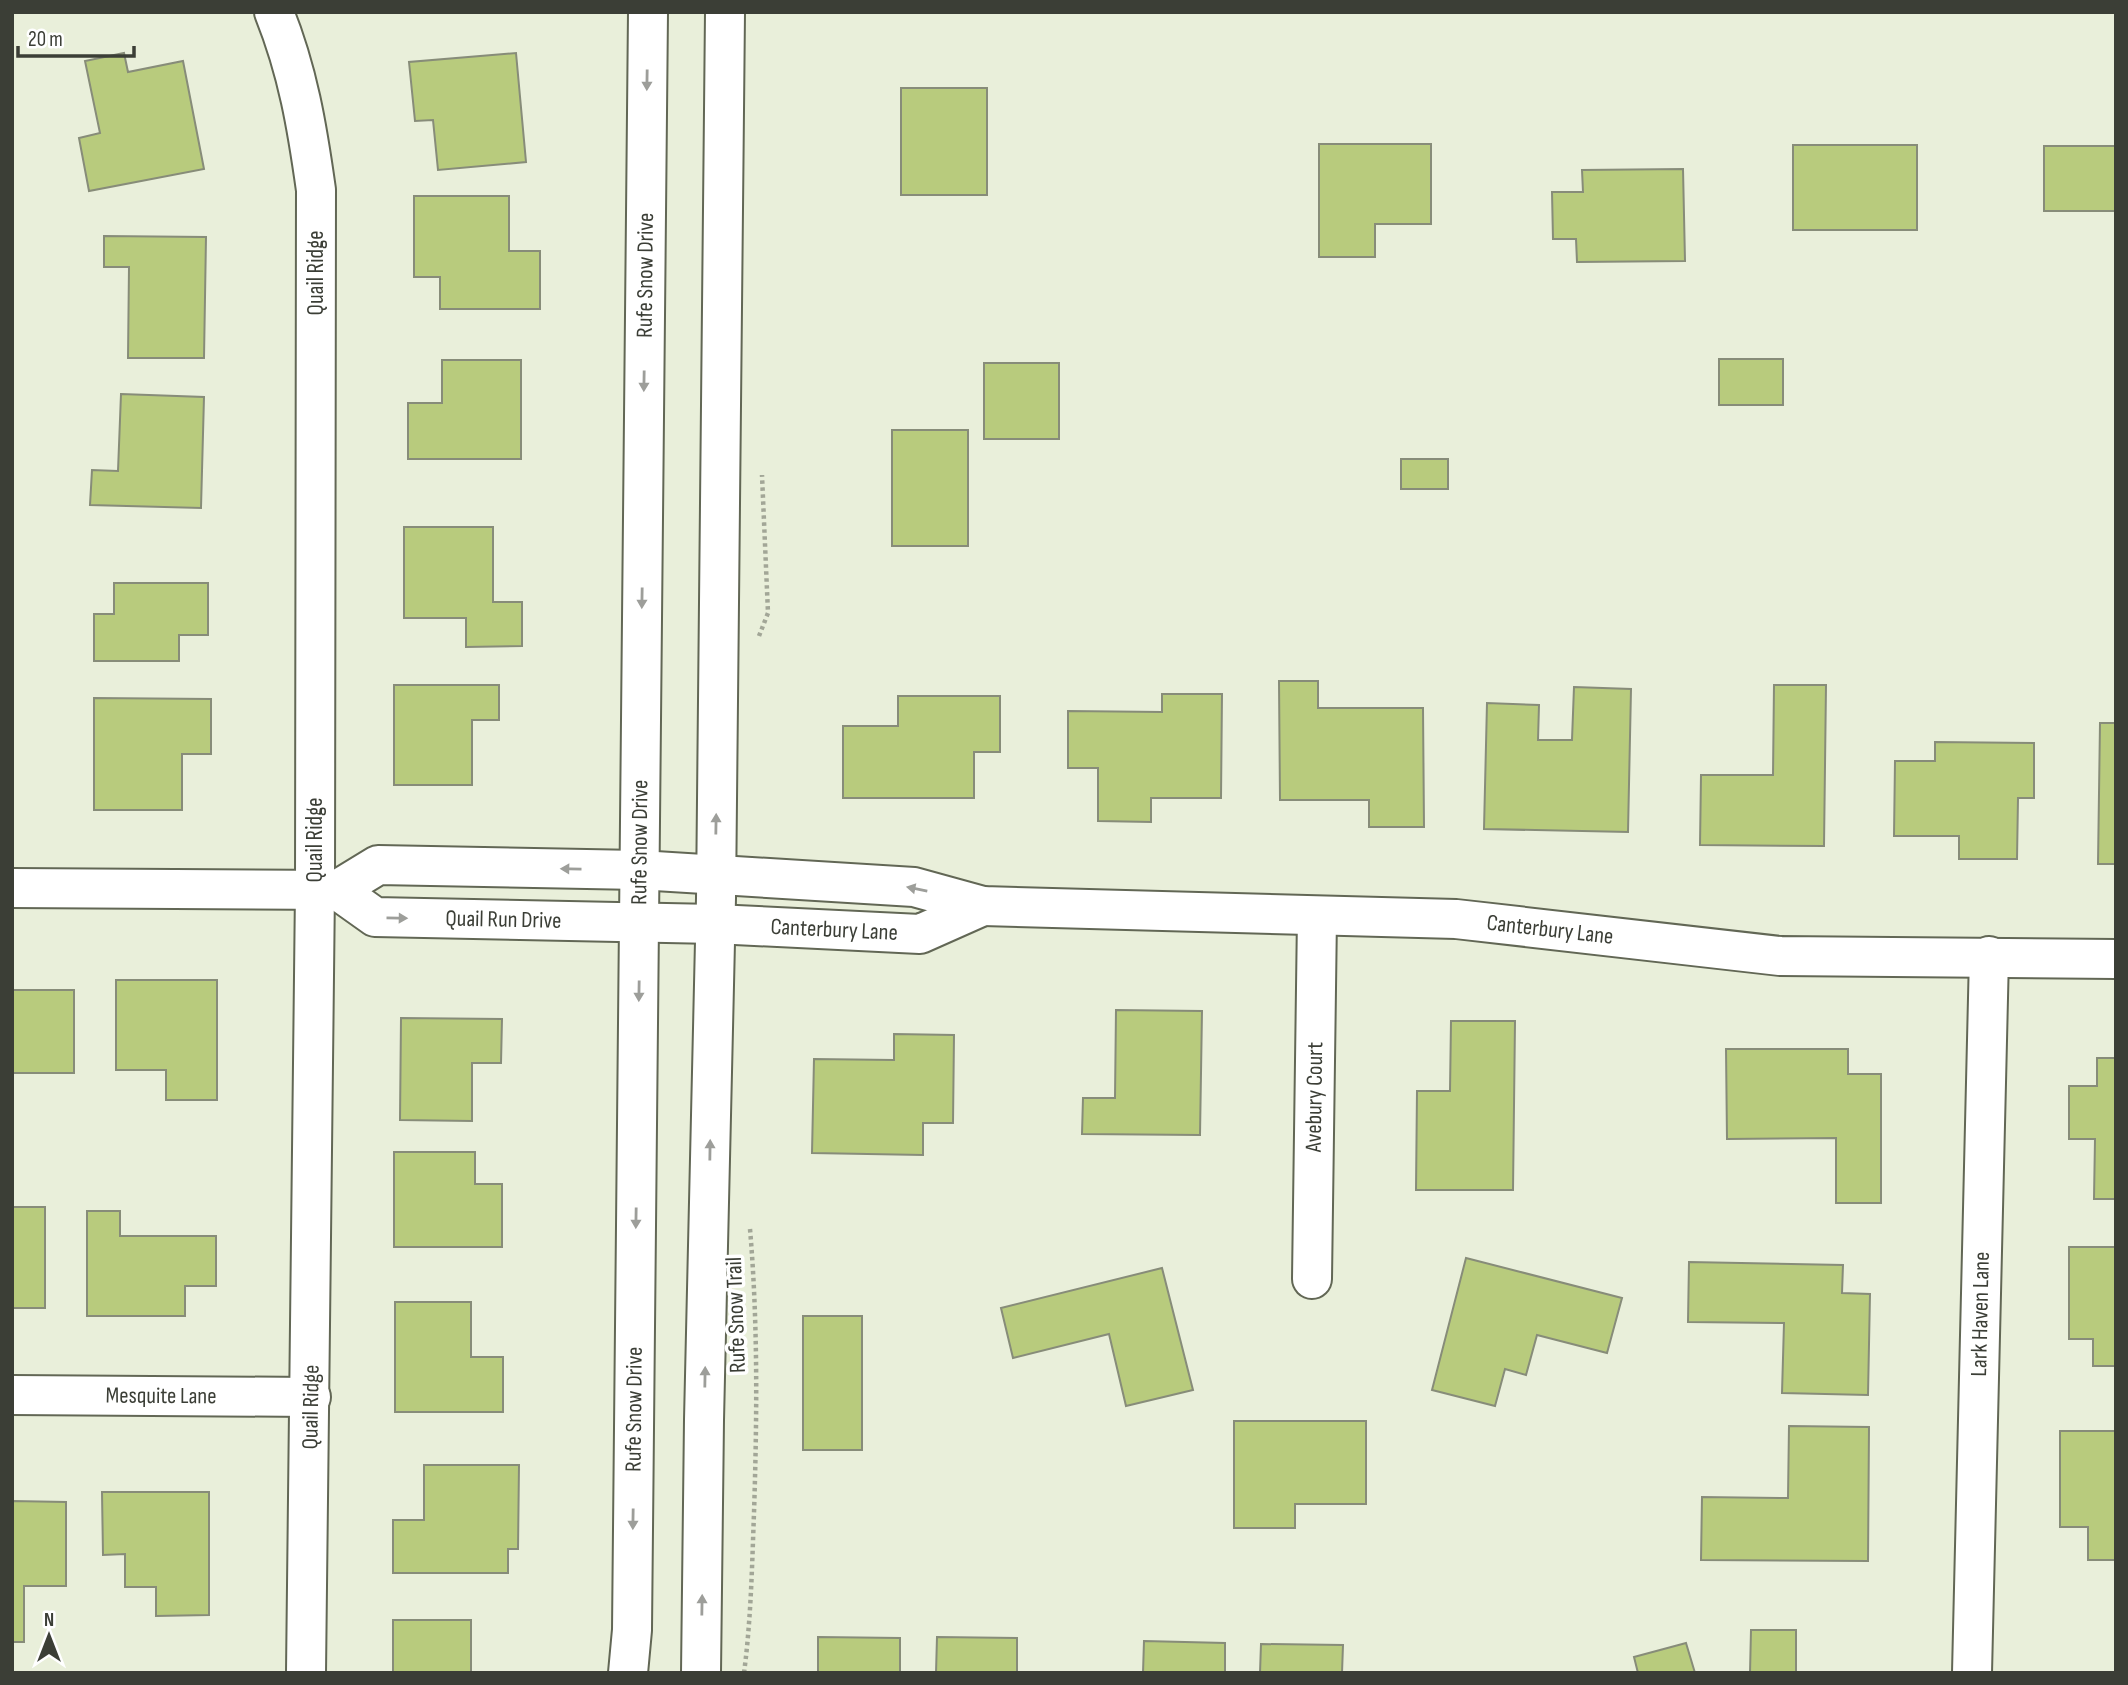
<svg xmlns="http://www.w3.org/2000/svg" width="2128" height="1685" font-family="'Sofia Sans Condensed',sans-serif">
<rect width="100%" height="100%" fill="#e9efda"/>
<path fill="#b8cb7d" stroke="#878c79" stroke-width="2" d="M124,53L128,72L183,61L204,169L89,191L79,138L100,133L85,61Z
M516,53L526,162L438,170L433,120L415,121L409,62Z
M901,88H987V195H901Z
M1319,144H1431V224H1375V257H1319Z
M1793,145H1917V230H1793Z
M2044,146H2116V211H2044Z
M1683,169L1685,261L1577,262L1576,239H1553L1552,192H1583L1582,170Z
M414,196H509V251H540V309H440V277H414Z
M104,236L206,237L204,358H128L129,267H104Z
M1719,359H1783V405H1719Z
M442,360H521V459H408V403H442Z
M984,363H1059V439H984Z
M121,394L204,397L201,508L90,505L92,470L118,471Z
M892,430H968V546H892Z
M1401,459H1448V489H1401Z
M404,527H493V602H522V646L466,647V618H404Z
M114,583H208V635H179V661H94V614H114Z
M1279,681H1318V708H1423L1424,827H1369V800H1280Z
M394,685H499V720H472V785H394Z
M1774,685H1826L1824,846L1700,845L1701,775H1773Z
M1574,687L1631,689L1628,832L1484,829L1487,703L1539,705L1538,740H1572Z
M1162,694H1222L1221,798H1151V822L1098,821V768H1068V711L1162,712Z
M898,696H1000V752H974V798H843V726H898Z
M94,698L211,699V754H182V810H94Z
M2100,723H2116V864H2098Z
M1935,742L2034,743V798H2018L2017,859H1959V836H1894L1895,761H1935Z
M116,980H217V1100H166V1070H116Z
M12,990H74V1073H12Z
M1116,1010L1202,1011L1200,1135L1082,1134L1083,1098H1115Z
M401,1018L502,1019L501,1063H472V1121L400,1120Z
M1451,1021H1515L1513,1190H1416L1417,1091H1450Z
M894,1034L954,1035L953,1123H923V1155L812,1153L814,1059L894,1060Z
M1726,1049H1848V1074H1881V1203H1836V1138L1727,1139Z
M2097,1058H2116V1199H2094L2095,1139H2069V1086H2097Z
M394,1152H475V1184H502V1247H394Z
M12,1207H45V1308H12Z
M87,1211H120V1236H216V1286H185V1316H87Z
M2069,1247H2116V1366H2093V1339H2069Z
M1466,1258L1622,1298L1607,1353L1537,1335L1526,1375L1505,1369L1495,1406L1432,1390Z
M1689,1262L1843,1265L1842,1293L1870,1294L1868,1395L1782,1393L1784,1323L1688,1322Z
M1162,1268L1193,1390L1126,1406L1109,1334L1013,1358L1001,1308Z
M395,1302H471V1357H503V1412H395Z
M803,1316H862V1450H803Z
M1234,1421H1366V1504H1295V1528H1234Z
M1789,1426L1869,1427L1868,1561L1701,1560L1702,1497L1788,1498Z
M2060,1431H2116V1560H2088V1527H2060Z
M424,1465H519L518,1549H508V1573H393V1520H424Z
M102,1492H209V1615L156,1616V1587H125V1554L103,1555Z
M12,1501L66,1502V1586H24V1642H12Z
M393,1620H471V1673H393Z
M1751,1630H1796V1673H1750Z
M818,1637L900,1638V1673H818Z
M937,1637L1017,1638V1673H936Z
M1144,1641L1225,1643V1673H1143Z
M1686,1643L1695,1673H1638L1634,1657Z
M1261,1644L1343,1645L1342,1673H1260Z"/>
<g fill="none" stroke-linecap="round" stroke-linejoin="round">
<g stroke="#626755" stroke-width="42">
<g id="minor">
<path d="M274,12C298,72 307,126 316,190L315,889L306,1673"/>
<path id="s1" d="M12,888L337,890L378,865L639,870L914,887L983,906L1456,919L1780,956L2116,959"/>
<path id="s2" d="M337,890L375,917L715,924L920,934L983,906"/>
<path id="s3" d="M1312,1279L1317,916"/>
<path id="s4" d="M12,1395L311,1397"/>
<path id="s5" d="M1972,1673L1989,956"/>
</g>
</g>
<g stroke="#626755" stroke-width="42">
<g id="secondary">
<path id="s6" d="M628,1673L632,1630L648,12"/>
<path d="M701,1673L704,1420L716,898L725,12"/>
</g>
</g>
<path stroke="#a2a697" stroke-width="4.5" stroke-dasharray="3.5 3.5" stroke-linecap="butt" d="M759,636L768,613L762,475
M744,1673C751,1620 752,1566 754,1513C757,1418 758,1323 750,1229"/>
<use href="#minor" stroke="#fff" stroke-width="38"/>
<use href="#secondary" stroke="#fff" stroke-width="38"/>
</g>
<defs><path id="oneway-solid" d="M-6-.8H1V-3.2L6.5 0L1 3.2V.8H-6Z" transform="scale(1.75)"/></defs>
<g fill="#9d9e9a">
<use href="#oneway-solid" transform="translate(647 80) rotate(91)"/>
<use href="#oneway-solid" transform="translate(644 381) rotate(91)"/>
<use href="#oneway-solid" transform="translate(642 598) rotate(91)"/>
<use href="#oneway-solid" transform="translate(716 824) rotate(-89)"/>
<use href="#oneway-solid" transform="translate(571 869) rotate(-179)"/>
<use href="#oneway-solid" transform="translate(917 889) rotate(-169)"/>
<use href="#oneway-solid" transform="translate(397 918) rotate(1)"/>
<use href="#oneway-solid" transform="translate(639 991) rotate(91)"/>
<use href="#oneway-solid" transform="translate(710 1150) rotate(-89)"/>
<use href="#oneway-solid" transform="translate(636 1218) rotate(91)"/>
<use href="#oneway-solid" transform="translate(705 1377) rotate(-89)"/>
<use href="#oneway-solid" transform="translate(633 1519) rotate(91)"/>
<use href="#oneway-solid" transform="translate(702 1605) rotate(-89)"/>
</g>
<g text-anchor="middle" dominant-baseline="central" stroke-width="7" stroke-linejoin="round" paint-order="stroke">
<g font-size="23" fill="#3b3e36" stroke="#fff">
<text transform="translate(316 273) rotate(-90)">Quail Ridge</text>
<text stroke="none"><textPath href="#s6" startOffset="1398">Rufe Snow Drive</textPath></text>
<text transform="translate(315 840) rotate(-90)">Quail Ridge</text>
<text stroke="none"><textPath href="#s6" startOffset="831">Rufe Snow Drive</textPath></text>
<text stroke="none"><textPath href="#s2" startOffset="175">Quail Run Drive</textPath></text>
<text stroke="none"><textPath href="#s2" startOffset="506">Canterbury Lane</textPath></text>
<text stroke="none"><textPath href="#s1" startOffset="1549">Canterbury Lane</textPath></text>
<text stroke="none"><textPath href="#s3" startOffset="182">Avebury Court</textPath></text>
<text transform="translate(736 1315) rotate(-92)">Rufe Snow Trail</text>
<text stroke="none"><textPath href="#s5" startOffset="359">Lark Haven Lane</textPath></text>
<text stroke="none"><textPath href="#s4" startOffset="149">Mesquite Lane</textPath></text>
<text transform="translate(311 1407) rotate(-89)">Quail Ridge</text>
<text stroke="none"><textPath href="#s6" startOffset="264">Rufe Snow Drive</textPath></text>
</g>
</g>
<rect width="2128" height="1685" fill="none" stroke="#3b3e36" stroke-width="28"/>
<g transform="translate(49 1636)" stroke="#ffffff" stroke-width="5" paint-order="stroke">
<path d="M0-5L12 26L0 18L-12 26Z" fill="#3b3e36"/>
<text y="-10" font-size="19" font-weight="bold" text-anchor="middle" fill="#3b3e36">N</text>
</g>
<path d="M18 46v10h116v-10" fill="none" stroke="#3b3e36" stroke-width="3.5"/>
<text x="28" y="46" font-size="21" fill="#3b3e36" stroke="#ffffff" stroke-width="5" paint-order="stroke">20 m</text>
</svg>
